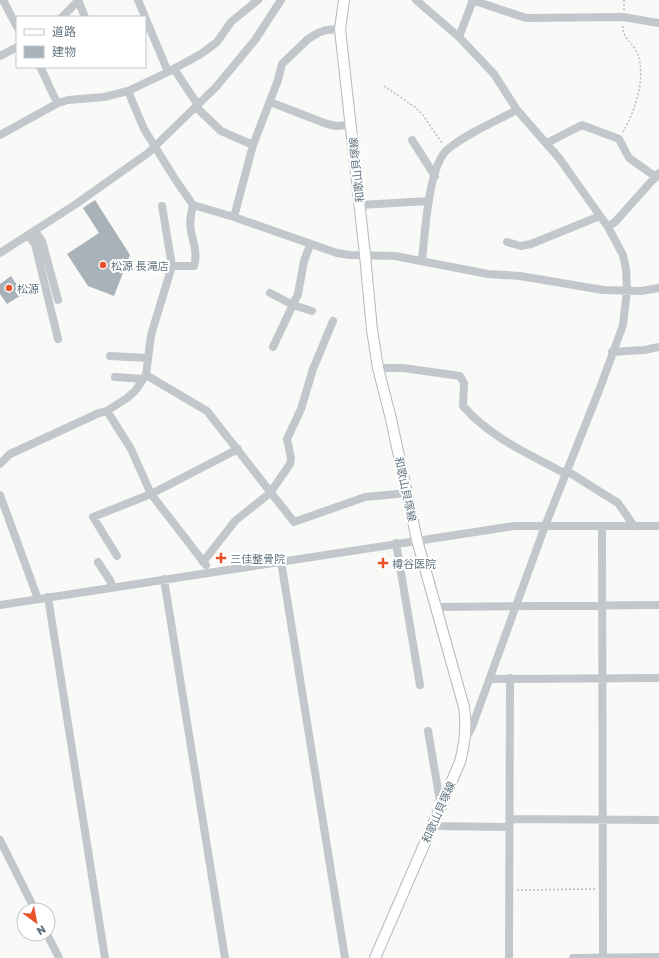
<svg xmlns="http://www.w3.org/2000/svg" width="659" height="958" font-family="'Golos Text','Noto Sans JP',sans-serif">
<rect width="100%" height="100%" fill="#f9f9f7"/>
<path fill="#a9b2b9" d="M95,200L130,255L114,296L88,286L67,254L99,233L83,208Z
M11,276L23,294L7,304L0,294V284Z"/>
<g fill="none" stroke-linecap="round" stroke-linejoin="round">
<g stroke="#b4b9be" stroke-width="12">
<path id="major" d="M344,0L340,29L365,255L372,330L378,368L391,419L417,540L464,707C467,726 465,743 460,762L375,958"/>
</g>
<path stroke="#babec1" stroke-width="1.5" stroke-dasharray="2 2" stroke-linecap="butt" d="M624,10V0
M623,26C622,39 634,43 638,55C646,79 635,111 623,132
M384,86L415,107L423,115L442,143
M517,890L596,889"/>
<path stroke="#c2c7cb" stroke-width="8" d="M3,0L17,27
M78,0L85,17
M138,0L168,72
M416,0L459,37L494,74L517,110L559,158L608,227L623,255L626,269L627,290L623,325L600,388L545,526L472,727L466,738
M472,0L526,18L623,17L659,23
M62,17L79,0
M459,37L473,0
M0,56L17,47
M40,67C47,79 50,91 58,103
M174,69L198,105
M128,91L144,129L175,179L193,205L234,217L337,253L350,255L395,256L488,274L520,276L603,290L641,291L659,288
M270,102L327,124L336,126L351,125
M196,107L221,131L253,145
M0,135L58,103L68,100L104,97L128,91L168,72L201,54L217,42L231,22L258,0
M412,140L435,176
M547,143L582,125L619,139L629,158L656,177
M360,205L429,201
M234,217L253,145L278,80L282,64L308,39L318,33L326,30L340,29
M608,227L615,222L659,173
M35,231L42,241L58,300
M28,235L35,244L58,339
M507,242L521,246L531,244L600,216
M0,253L76,204L148,153L216,87L255,40L281,0
M422,260C425,235 428,165 448,149C468,133 494,122 517,110
M151,264L172,266L162,206
M270,293L293,305L312,311
M273,347L298,294L304,261L310,245
M612,352L644,350L659,347
M110,356L148,358
M378,368H403L460,376L464,383L463,406C491,438 529,454 566,474
M146,375L207,411L294,522L365,497L408,493
M115,377L143,379
M107,411L131,449L151,494L206,565
M0,464L10,454L99,413L107,411L127,398L135,391L146,375L151,335L172,266H194C198,253 193,243 191,231C189,222 191,214 193,205
M567,471L618,503L634,526
M0,495L38,599
M602,526L603,958
M396,543L420,685
M117,556L93,517L151,494L238,449
M281,561L345,958
M98,562L111,582V587
M203,562L235,521L270,493L290,464L291,458L287,439L301,409L313,369L333,321
M164,579L225,958
M48,597L105,958
M0,605L514,526H659
M436,607L659,605
M490,679L659,678
M428,731L441,807
M510,819L659,820
M432,826L509,827
M0,840L35,910
M47,934L59,958
M509,958L510,678
M573,958L659,957"/>
<use href="#major" stroke="#fff" stroke-width="10"/>
</g>
<g fill="#e75229" stroke="#fff" stroke-width="1.5">
<circle cx="103" cy="265" r="4"/>
<circle cx="9" cy="288" r="4"/>
<path d="M219 552h4v4h4v4h-4v4h-4v-4h-4v-4h4z"/>
<path d="M381 557h4v4h4v4h-4v4h-4v-4h-4v-4h4z"/>
</g>
<g text-anchor="middle" dominant-baseline="central" stroke-width="4" stroke-linejoin="round" paint-order="stroke">
<g font-size="11" fill="#647683" stroke="#fff">
<text transform="translate(356 170) rotate(-96)">和歌山貝塚線</text>
<text transform="translate(406 489) rotate(78)">和歌山貝塚線</text>
<text transform="translate(438 812) rotate(-66)">和歌山貝塚線</text>
</g>
<g font-size="11" fill="#647683" stroke="#fff" text-anchor="start">
<text x="111" y="265">松源 長滝店</text>
<text x="17" y="288">松源</text>
<text x="230" y="558">三佳整骨院</text>
<text x="392" y="563">樽谷医院</text>
</g>
</g>
<rect x="16" y="16" width="130" height="52" fill="#ffffff" stroke="#c1c8cd"/>
<rect x="24" y="29" width="20" height="6" fill="#ffffff" stroke="#c1c8cd"/>
<text x="52" y="36" font-size="12" fill="#647683">道路</text>
<rect x="24" y="46" width="20" height="12" fill="#a9b2b9" stroke="#c1c8cd"/>
<text x="52" y="56" font-size="12" fill="#647683">建物</text>
<g transform="translate(36 922) rotate(148)"><circle r="19" fill="#ffffff" stroke="#c1c8cd"/>
<path d="M0-3L7 15L0 10L-7 15Z" fill="#e75229"/>
<text y="-6" font-size="11" font-weight="bold" text-anchor="middle" fill="#647683">N</text>
</g>
</svg>
